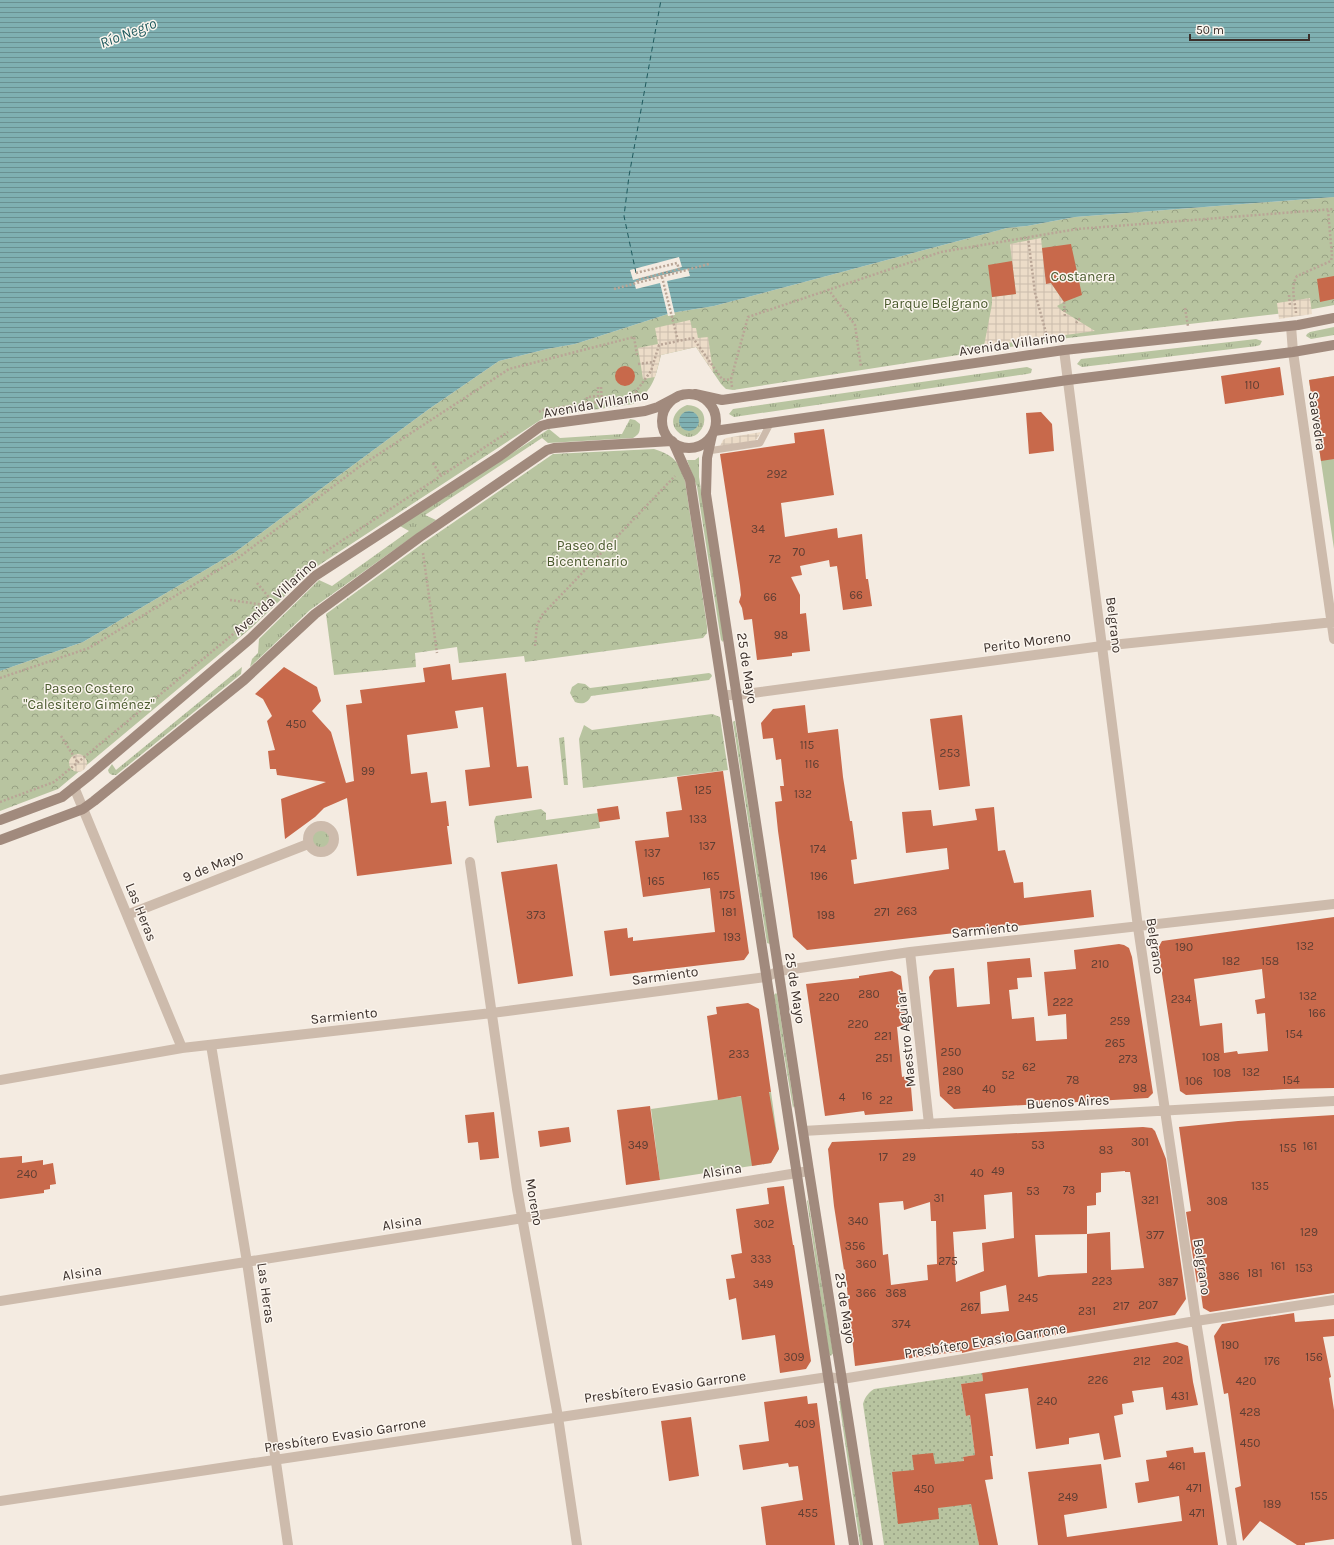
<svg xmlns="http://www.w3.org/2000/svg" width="1334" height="1545" font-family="Karla,sans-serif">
<defs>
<pattern id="grass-tufts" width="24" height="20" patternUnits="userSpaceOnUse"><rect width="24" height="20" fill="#b8c4a0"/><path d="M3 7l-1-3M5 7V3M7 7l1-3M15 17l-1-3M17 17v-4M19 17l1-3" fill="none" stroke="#97a083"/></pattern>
<pattern id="park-crowns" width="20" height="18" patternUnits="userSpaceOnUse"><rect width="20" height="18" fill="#b8c4a0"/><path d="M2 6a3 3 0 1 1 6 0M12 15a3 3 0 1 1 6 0" fill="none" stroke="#97a083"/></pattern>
<pattern id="garden-dots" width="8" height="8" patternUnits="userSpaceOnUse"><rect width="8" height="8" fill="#b8c4a0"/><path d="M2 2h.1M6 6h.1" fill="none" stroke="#97a083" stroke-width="1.8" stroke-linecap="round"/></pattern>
<pattern id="plaza-grid" width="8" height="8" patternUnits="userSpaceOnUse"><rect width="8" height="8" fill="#ecdcc8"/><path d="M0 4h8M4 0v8" fill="none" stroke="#cbbdac"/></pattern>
<pattern id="water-rules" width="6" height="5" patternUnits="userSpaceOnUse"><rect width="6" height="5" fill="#7fb0b2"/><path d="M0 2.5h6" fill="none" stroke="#699091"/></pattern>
</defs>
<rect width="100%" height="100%" fill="#f4ebe1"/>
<path fill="url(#grass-tufts)" d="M1334,327V335L1311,339L1306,336L1307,334L1310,332Z
M1256,339L1262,341L1260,345L1257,346L1082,367L1077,364L1081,359Z
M1027,367L1032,369L1031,373L1027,374L734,417L729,414L733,409Z
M687,405C721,407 698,453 677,431C668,421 676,409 687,405Z
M630,419L635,420L640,424C640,431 640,434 633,438L548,443L542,438L425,515L436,520L310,610L250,667L252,659L258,653L259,639L319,580L332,586L409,531L400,526L549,429L560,438L622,434Z
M699,457V477L724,640L723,642L721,640L697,487L687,460H695Z
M242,667L241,674L116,775H112L109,773L108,770L112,764L116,770Z
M734,721H735L770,944L767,943L733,722Z
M311 839a10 10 0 1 1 20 0a10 10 0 1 1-20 0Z
M776,993L777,994L794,1106L793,1108L774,995Z
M808,1200L833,1353L831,1356L829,1354L807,1201Z
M839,1401H841L863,1545H860Z"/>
<path fill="url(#park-crowns)" d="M1334,197V305L1302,311L1068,338L733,390L726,389L721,384L696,347L661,355C655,378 654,389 633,404L545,417L313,569L251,628L58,789L0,811V671L83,642L234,553L429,409L499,361L547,349L575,344L671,313L714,306L1007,228L1027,226L1075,217Z
M654,449C675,456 678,461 685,481L707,626V633L703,638L525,662L524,656L459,663L457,647L415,653L416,667L334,675L326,614L422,544L553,454Z
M709,673L711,674L712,676L709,680L591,696C588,703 582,705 575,702L570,693L572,687L578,683L585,684L590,688Z
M712,714L720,717L728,770L583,788L579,739L584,725L592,730Z
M564,737L568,785H564L559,738Z
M541,809L546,813V820L598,813L600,828L497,843L494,821L496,816Z"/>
<path fill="url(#garden-dots)" d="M982,1373L983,1381L961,1384L966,1416L970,1415L975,1455L963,1457L979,1545H884L863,1404C865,1397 868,1393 874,1389Z"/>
<path fill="#b8c4a0" d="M1334,376V549L1309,380Z
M771,1092L779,1149L771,1163L660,1180L651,1109Z"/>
<path fill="url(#plaza-grid)" d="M1041,238L1042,248L1051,283L1064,302L1057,306L1061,310L1095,331L984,346L992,304V297L1016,294L1010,244Z
M1310,298L1312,314L1279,319L1277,303Z
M690,320L692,328H696L698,338L708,337L713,372L696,347L661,355L655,377L643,379L638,348L658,344L655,328Z
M761,432L757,439L753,441L720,446L723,440L726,438Z
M69 763a9 9 0 1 1 18 0a9 9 0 1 1-18 0Z"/>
<path fill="url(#water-rules)" d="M0,0H1334V197L1075,217L1027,226L1007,228L714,306L671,313L575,344L547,349L499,361L429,409L234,553L83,642L0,671Z
M679 421a10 10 0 1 1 20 0a10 10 0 1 1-20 0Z"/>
<path fill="#f4ebe1" d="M679,257L682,267L633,280L630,270Z
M688,269L690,276L667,281L675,315L668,316L660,283L636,289L634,282Z"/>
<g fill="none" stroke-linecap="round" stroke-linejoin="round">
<path stroke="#1f5a5e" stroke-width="1" stroke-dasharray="5 4" stroke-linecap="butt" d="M636,273L624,216L629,176L661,0"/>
</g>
<path fill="#c8694b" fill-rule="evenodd" d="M1071,244L1082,295L1064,302L1051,283L1046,284L1042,248Z
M1012,261L1016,294L992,297L988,265Z
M1334,276V299L1320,302L1317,279Z
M615 376a10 10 0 1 1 20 0a10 10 0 1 1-20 0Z
M1280,367L1284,395L1225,404L1221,376Z
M1334,376V459L1321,461L1309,380Z
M1041,412L1052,424L1054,451L1029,454L1026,413Z
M824,429L834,495L781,503L785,537L837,528L838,538L862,534L866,579H868L872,606L843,610L837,566L830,567L829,560L800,566L802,575L791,577L800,595V614L806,613L810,651L792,653V656L757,660L752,619L744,620L742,608L739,602L741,595L740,585L720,454L795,443L794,433Z
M450,664L452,680L506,673L517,767L528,766L532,798L469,806L465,770L490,767L483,707L455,711L458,728L407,735L411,774L427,772L431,803L446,801L449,826H447L452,864L357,876L347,798L324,808L315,817L285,839L281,799L326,782L277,775L276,769H270L268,751L275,750L267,721L272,716L263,699L255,694L284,667L317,687L321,701L312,711L331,732L346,783L354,781L346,705L362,703L360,690L425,682L423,668Z
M805,705L808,733L838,729L843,777L850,821H852L857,859L851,860L854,884L949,869L947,848L906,853L902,812L931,810L933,826L977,820L975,809L994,807L998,851L1005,850L1014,883L1023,882L1024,898L1091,890L1094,917L807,950L793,937L778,831L775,802L782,801L780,786H784L781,759L776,760L773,738L763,739L761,723L773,709Z
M962,715L970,786L939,790L930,719Z
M723,771L749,953L744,960L610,976L604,931L627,928L628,938L633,937V941L715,932L710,888L643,897L635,841L669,837L666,812L682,810L677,777Z
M618,806L620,819L599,822L597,809Z
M557,864L573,976L518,984L501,872Z
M1334,917V1088L1285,1089L1186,1095L1180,1091L1158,948L1162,941ZM1262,969L1265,998L1255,1000L1257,1014L1265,1013L1268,1051L1238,1054L1237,1051L1224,1053L1222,1023L1200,1026L1194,979Z
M1119,944L1124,945L1129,948L1132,957L1153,1093L1148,1098L954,1109L940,1096L929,977L934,970L954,968L957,1007L990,1004L987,962L1030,958L1032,977L1017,978L1018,989L1009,990L1012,1019L1034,1017L1036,1041L1067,1039L1066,1014L1048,1016L1044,972L1076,969L1074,950Z
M892,971L901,976L907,1025L897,1027L902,1077L910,1075L913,1111L865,1115L864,1111L825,1116L806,984L859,978V976Z
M748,1003L759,1009L771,1092H769L779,1149L771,1163L752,1166L741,1096L718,1100L707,1016L717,1014L716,1007Z
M650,1106L660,1180L626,1185L617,1110Z
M494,1112L499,1158L480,1160L478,1142L468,1143L465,1115Z
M1334,1115V1293L1210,1312L1203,1308L1199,1279L1197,1283L1186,1212L1191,1211L1179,1127L1238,1121Z
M569,1127L571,1142L540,1147L538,1131Z
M1143,1127L1152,1128L1155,1131L1166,1159L1186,1299L1175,1315L990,1346L962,1353V1351L855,1366L845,1269L844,1270L834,1206L828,1149L832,1142ZM1125,1171V1172H1130L1144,1268L1111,1270L1110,1232L1087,1234V1206L1096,1205V1193L1101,1192V1173ZM1012,1192L1014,1238L982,1243L984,1271L956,1282L953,1232L986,1229L984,1195ZM903,1201L904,1210L930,1202L931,1221H936L937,1264L927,1265L928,1280L891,1285L888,1254L883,1255L879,1203ZM1087,1234V1273L1048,1275L1038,1277L1035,1235ZM1006,1285L1009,1311L981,1314L980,1292Z
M22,1156V1163L43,1160V1165L53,1163L56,1184L50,1185V1189L44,1190V1193L0,1199V1158Z
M784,1186L786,1200L793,1245H794L811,1361L806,1369L780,1373L775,1335L742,1340L736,1298L729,1300L726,1279L735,1278L731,1255L742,1253L736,1209L769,1204L767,1188Z
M1294,1313L1295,1322L1334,1319V1336L1323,1337L1331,1377L1329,1378L1334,1410V1539L1305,1543V1545H1297L1260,1521L1243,1541L1235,1488L1241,1486L1228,1393L1224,1394L1214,1336L1222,1324Z
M1177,1342L1188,1346L1193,1382L1198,1405L1166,1410L1163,1387L1132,1391L1134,1402L1122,1404L1123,1414L1114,1416L1121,1457L1104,1460L1099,1433L1069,1438V1444L1036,1449L1028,1388L985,1394L993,1456H990L993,1479L985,1480L998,1545H979L971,1504L938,1508L939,1519L898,1524L892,1472L914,1470L912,1455L933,1453L935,1464L964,1461L963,1457L975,1455L970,1415L966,1416L961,1384L983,1381L982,1373Z
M807,1396L808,1404L817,1403L835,1545H766L761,1507L803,1500L798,1466L789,1467L788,1463L743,1470L739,1445L769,1441L764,1402Z
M691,1417L699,1476L669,1481L661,1421Z
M1193,1447L1194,1453L1205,1452L1218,1545H1038L1028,1472L1101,1464L1107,1508L1064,1515L1067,1537L1182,1521L1179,1496L1138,1503L1135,1483L1149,1481L1146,1460L1167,1457L1166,1451Z"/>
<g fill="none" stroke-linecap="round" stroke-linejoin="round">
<path stroke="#b9a596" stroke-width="2.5" stroke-dasharray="2 2" stroke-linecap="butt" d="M1028,237L1035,293L1048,340
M636,273L677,263L679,269L637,280L638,283
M662,277L678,341
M614,289L709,264
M828,289L855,325L861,367
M1289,295L1290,306
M1064,302L1065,318
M1185,308L1188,326
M1296,313C1295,301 1290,287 1297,276L1331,261L1332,256L1328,210
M1076,323L1081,317
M638,364L654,362
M601,387L602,401
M732,387L731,379L748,317L941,252L1077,229L1334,209
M587,403V397L598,396V387
M539,412L542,410L632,397L651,371L659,345L693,338L722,379L726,380L731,379
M433,463L441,476
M323,553L508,432
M423,553L437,653
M257,583L272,601
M230,600L265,605
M535,646L537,625L542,615L675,476
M0,678L89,648L238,558L359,467L509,369L634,337L637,355
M61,736L78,763
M0,802L54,782L243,626L257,612"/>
<path stroke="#cdbbac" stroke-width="7" d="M708,451L760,443L771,422"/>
<path stroke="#cdbbac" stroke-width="10" d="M1291,326L1293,352L1334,639
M1064,350L1138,927L1196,1321L1232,1545
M724,695H738L1102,646L1334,622
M74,787L182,1048
M308 839a13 13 0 1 1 26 0a13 13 0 1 1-26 0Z
M470,862L517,1189L558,1417L577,1545
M127,915L308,844
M910,952L929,1124
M211,1045L247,1262L288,1545
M0,1080L182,1048L492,1013L766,977L779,971L910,952L1334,904
M803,1131L1334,1101
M0,1301L523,1218L809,1171
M0,1501L828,1377L842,1379L1196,1321L1334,1300"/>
<path stroke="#a18a7d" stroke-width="10" d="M695,394L722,400L1064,350L1298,325L1334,318
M662 421a27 27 0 1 1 54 0a27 27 0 1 1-54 0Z
M714,431L1068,380L1293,352L1334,345
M712,435L707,458L706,494L809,1171L868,1545
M673,442L690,480L691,487L854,1545
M0,820L62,797L91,774L250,639L315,576L500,456L541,426L548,424L645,411L658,407L677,397
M0,840L83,809L94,801L244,680L315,614L420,537L547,450L554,448L672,441"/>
</g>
<g text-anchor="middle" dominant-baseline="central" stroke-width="3" stroke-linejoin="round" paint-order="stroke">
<g font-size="12" fill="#5e3e33">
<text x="1252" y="385">110</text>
<text x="777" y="474">292</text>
<text x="758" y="529">34</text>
<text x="799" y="552">70</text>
<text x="775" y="559">72</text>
<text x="856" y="595">66</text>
<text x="770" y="597">66</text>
<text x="781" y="635">98</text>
<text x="296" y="724">450</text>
<text x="807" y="745">115</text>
<text x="950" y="753">253</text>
<text x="812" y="764">116</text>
<text x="368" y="771">99</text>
<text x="703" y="790">125</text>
<text x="803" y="794">132</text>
<text x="698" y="819">133</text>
<text x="707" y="846">137</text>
<text x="818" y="849">174</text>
<text x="652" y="853">137</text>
<text x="711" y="876">165</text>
<text x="819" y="876">196</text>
<text x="656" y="881">165</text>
<text x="727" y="895">175</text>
<text x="907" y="911">263</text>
<text x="729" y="912">181</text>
<text x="882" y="912">271</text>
<text x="536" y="915">373</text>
<text x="826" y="915">198</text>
<text x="732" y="937">193</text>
<text x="1305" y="946">132</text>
<text x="1184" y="947">190</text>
<text x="1231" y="961">182</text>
<text x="1270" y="961">158</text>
<text x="1100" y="964">210</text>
<text x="869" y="994">280</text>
<text x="1308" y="996">132</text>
<text x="829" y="997">220</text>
<text x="1181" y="999">234</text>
<text x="1063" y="1002">222</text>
<text x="1317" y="1013">166</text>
<text x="1120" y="1021">259</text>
<text x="858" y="1024">220</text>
<text x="1294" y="1034">154</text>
<text x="883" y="1036">221</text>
<text x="1115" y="1043">265</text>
<text x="951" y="1052">250</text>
<text x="739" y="1054">233</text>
<text x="1211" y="1057">108</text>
<text x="884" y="1058">251</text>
<text x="1128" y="1059">273</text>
<text x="1029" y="1067">62</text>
<text x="953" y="1071">280</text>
<text x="1251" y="1072">132</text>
<text x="1222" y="1073">108</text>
<text x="1008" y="1075">52</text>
<text x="1073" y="1080">78</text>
<text x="1291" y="1080">154</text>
<text x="1194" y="1081">106</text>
<text x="1140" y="1088">98</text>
<text x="989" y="1089">40</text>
<text x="954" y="1090">28</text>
<text x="867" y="1096">16</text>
<text x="842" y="1097">4</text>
<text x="886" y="1100">22</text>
<text x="1140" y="1142">301</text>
<text x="638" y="1145">349</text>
<text x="1038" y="1145">53</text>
<text x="1310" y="1146">161</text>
<text x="1288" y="1148">155</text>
<text x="1106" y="1150">83</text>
<text x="883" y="1157">17</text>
<text x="909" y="1157">29</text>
<text x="998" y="1171">49</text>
<text x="977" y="1173">40</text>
<text x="27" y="1174">240</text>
<text x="1260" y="1186">135</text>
<text x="1069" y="1190">73</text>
<text x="1033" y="1191">53</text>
<text x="939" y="1198">31</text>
<text x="1150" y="1200">321</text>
<text x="1217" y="1201">308</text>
<text x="858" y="1221">340</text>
<text x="764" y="1224">302</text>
<text x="1309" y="1232">129</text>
<text x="1155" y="1235">377</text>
<text x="855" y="1246">356</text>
<text x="761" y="1259">333</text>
<text x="948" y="1261">275</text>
<text x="866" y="1264">360</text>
<text x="1278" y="1266">161</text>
<text x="1304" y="1268">153</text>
<text x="1255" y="1273">181</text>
<text x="1229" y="1276">386</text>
<text x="1102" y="1281">223</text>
<text x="1168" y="1282">387</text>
<text x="763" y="1284">349</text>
<text x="866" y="1293">366</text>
<text x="896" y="1293">368</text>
<text x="1028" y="1298">245</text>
<text x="1148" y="1305">207</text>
<text x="1121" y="1306">217</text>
<text x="970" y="1307">267</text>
<text x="1087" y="1311">231</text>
<text x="901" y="1324">374</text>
<text x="1230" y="1345">190</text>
<text x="794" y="1357">309</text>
<text x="1314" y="1357">156</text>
<text x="1173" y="1360">202</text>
<text x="1142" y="1361">212</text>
<text x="1272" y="1361">176</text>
<text x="1098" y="1380">226</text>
<text x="1246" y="1381">420</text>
<text x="1180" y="1396">431</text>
<text x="1047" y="1401">240</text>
<text x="1250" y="1412">428</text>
<text x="805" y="1424">409</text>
<text x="1250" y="1443">450</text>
<text x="1177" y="1466">461</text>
<text x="1194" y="1488">471</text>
<text x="924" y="1489">450</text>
<text x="1319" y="1496">155</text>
<text x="1068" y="1497">249</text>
<text x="1272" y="1504">189</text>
<text x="808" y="1513">455</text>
<text x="1197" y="1513">471</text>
</g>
<g font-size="14" fill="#4a5a2e" stroke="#fbf5ee">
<text x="1083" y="276">Costanera</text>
<text x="936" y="303">Parque Belgrano</text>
<text x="587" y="545">Paseo del<tspan x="587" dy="16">Bicentenario</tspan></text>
<text x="89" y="688">Paseo Costero<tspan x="89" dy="16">"Calesitero Giménez"</tspan></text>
</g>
<g font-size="14" fill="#3b302b" stroke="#fbf5ee">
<text transform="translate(1012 344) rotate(-8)">Avenida Villarino</text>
<text transform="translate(596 404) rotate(-10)">Avenida Villarino</text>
<text transform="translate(1317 421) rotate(82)">Saavedra</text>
<text transform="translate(275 597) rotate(-42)">Avenida Villarino</text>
<text transform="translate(1114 625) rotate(83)">Belgrano</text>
<text transform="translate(1027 642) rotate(-8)">Perito Moreno</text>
<text transform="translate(747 668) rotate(81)">25 de Mayo</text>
<text transform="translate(213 866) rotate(-22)">9 de Mayo</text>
<text transform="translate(141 912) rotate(68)">Las Heras</text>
<text transform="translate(985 930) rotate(-6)">Sarmiento</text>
<text transform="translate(1155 946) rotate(82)">Belgrano</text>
<text transform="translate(665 976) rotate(-8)">Sarmiento</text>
<text transform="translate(795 988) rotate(81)">25 de Mayo</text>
<text transform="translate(344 1016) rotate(-6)">Sarmiento</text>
<text transform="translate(906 1039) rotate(-96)">Maestro Aguiar</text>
<text transform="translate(1068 1102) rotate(-3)">Buenos Aires</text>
<text transform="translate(722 1171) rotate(-9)">Alsina</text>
<text transform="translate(534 1202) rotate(80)">Moreno</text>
<text transform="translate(402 1223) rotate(-9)">Alsina</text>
<text transform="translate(1202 1267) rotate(82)">Belgrano</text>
<text transform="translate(82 1273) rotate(-9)">Alsina</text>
<text transform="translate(266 1293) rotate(82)">Las Heras</text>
<text transform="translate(845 1308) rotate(81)">25 de Mayo</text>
<text transform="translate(985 1341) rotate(-9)">Presbítero Evasio Garrone</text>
<text transform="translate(665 1387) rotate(-8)">Presbítero Evasio Garrone</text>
<text transform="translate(345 1435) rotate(-9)">Presbítero Evasio Garrone</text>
</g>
<g font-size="15" font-style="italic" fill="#1f5a5e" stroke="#fbf5ee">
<text transform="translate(128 33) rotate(-21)">Río Negro</text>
</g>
</g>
<path d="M1190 34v6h119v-6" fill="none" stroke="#3b302b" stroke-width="2"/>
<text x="1196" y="34" font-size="12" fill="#3b302b" stroke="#fbf5ee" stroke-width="3" paint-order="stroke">50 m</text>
</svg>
